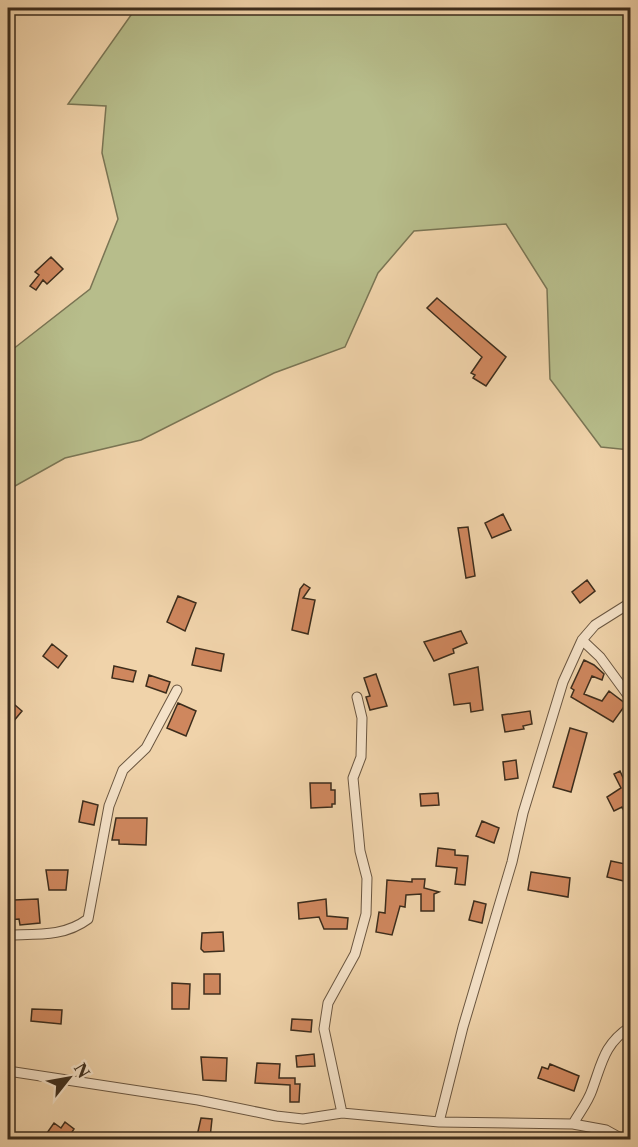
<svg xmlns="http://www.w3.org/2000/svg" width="638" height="1147" font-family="'Libre Caslon Text',serif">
<rect width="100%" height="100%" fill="#f0d3aa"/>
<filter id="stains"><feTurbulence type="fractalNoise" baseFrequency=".00333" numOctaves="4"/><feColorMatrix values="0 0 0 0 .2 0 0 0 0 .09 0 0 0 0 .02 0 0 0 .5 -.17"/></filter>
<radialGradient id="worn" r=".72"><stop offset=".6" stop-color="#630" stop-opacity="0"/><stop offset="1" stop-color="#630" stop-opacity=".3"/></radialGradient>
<path fill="#b7bd8b" stroke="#7a7554" stroke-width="1.5" d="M136,8H630V450L601,447L550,379L547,289L506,224L414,231L378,273L345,347L274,373L141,440L65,458L8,490V353L90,289L118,219L102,153L106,106L68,104Z"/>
<path fill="#cf875e" stroke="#3d2d1c" stroke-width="1.5" d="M51,257L63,269L47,284L43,280L36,290L30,286L39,275L35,272Z
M437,298L506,357L486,386L473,378L475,375L471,373L482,357L427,308Z
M503,514L511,530L492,538L485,523Z
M468,527L475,576L466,578L458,528Z
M587,580L595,591L580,603L572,592Z
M304,584L310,588L303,598L315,600L308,634L292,630L300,589Z
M178,596L196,603L185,631L167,622Z
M461,631L467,643L453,649L454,653L434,661L424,642Z
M52,644L67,656L58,668L43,656Z
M196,648L224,654L221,671L192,665Z
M584,660L594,665L604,674L602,680L592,676L584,694L602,701L609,691L626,704L613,722L571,697L574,690L571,688Z
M114,666L136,671L133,682L112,678Z
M478,667L483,710L471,712L470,703L454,705L449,674Z
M376,674L387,706L370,710L366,697L370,696L364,678Z
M149,675L170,682L166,693L146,686Z
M8,699L22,711L8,728Z
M178,703L196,711L186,736L167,728Z
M530,711L532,724L523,726L524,729L505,732L502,715Z
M570,728L587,733L571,792L553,787Z
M516,760L518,778L505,780L503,762Z
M620,771L630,793V808L624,811L622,807L614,811L607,797L621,788L614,774Z
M310,783H331V790H335V804H332V807L311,808Z
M438,793L439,805L421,806L420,794Z
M83,801L98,805L94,825L79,822Z
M116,818H147L146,845L119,844V840H112Z
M482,821L499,828L494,843L476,836Z
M438,848L455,850V855L468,856L465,885L455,884L457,868L436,866Z
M611,861L630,865L628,882L607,877Z
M46,870H68L66,890H49Z
M531,872L570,878L568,897L528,890Z
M412,879H425L424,888L439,892L434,894V911H421V894L406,895L405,907L400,906L392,935L376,932L379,912L385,913L387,880L412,882Z
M13,882L14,900L38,899L40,923L20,925L19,919L8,920V883Z
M326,899L327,916L348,918L347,929H324L319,917L299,919L298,903Z
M474,901L486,904L482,923L469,920Z
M223,932L224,951L204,952L201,949L202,933Z
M204,974H220V994H204Z
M172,983L190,984L189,1009H172Z
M32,1009L62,1010L61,1024L31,1021Z
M292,1019L312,1020L311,1032L291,1030Z
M314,1054L315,1066L297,1067L296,1056Z
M201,1057L227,1058L226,1081L203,1080Z
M257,1063L280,1064L279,1078H295V1084H300L299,1102H290V1085L255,1083Z
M550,1064L579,1076L574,1091L538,1078L542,1067L548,1069Z
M201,1118L212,1119L210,1138L197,1136Z
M65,1122L74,1129L70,1135L76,1140H42L54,1123L61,1128Z"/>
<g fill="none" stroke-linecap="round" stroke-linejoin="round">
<g stroke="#6a5640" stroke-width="11">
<path id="street" d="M582,640L600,657L630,698
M8,935C37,934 64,937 88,919L109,806L123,770L146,748L177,690
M8,1071L198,1100L276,1116L303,1119L342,1113L439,1122L573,1124L606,1130L624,1140
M342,1113L324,1029L328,1003L355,954L366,914L367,878L360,851L353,778L361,757L362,718L357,697
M439,1122L463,1027L512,862L523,813L563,682L582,640L595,625L630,603
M573,1124C579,1113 588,1102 592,1090C602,1063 604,1044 630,1027"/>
</g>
<use href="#street" stroke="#f5e2c8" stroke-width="9"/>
</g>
<rect width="638" height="1147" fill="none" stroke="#f0d3aa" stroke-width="30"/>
<rect x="9" y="9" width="620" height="1129" fill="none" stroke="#3d2d1c" stroke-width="3"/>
<rect x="15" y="15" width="608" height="1117" fill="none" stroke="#3d2d1c" stroke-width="1.5"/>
<g transform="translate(69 1078) rotate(59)" stroke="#f5e2c8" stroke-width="4.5" paint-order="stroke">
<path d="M0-4.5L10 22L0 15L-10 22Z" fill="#3d2d1c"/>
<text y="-9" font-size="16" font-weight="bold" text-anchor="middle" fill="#3d2d1c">N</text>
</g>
<rect width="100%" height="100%" filter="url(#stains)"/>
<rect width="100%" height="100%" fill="url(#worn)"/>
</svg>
